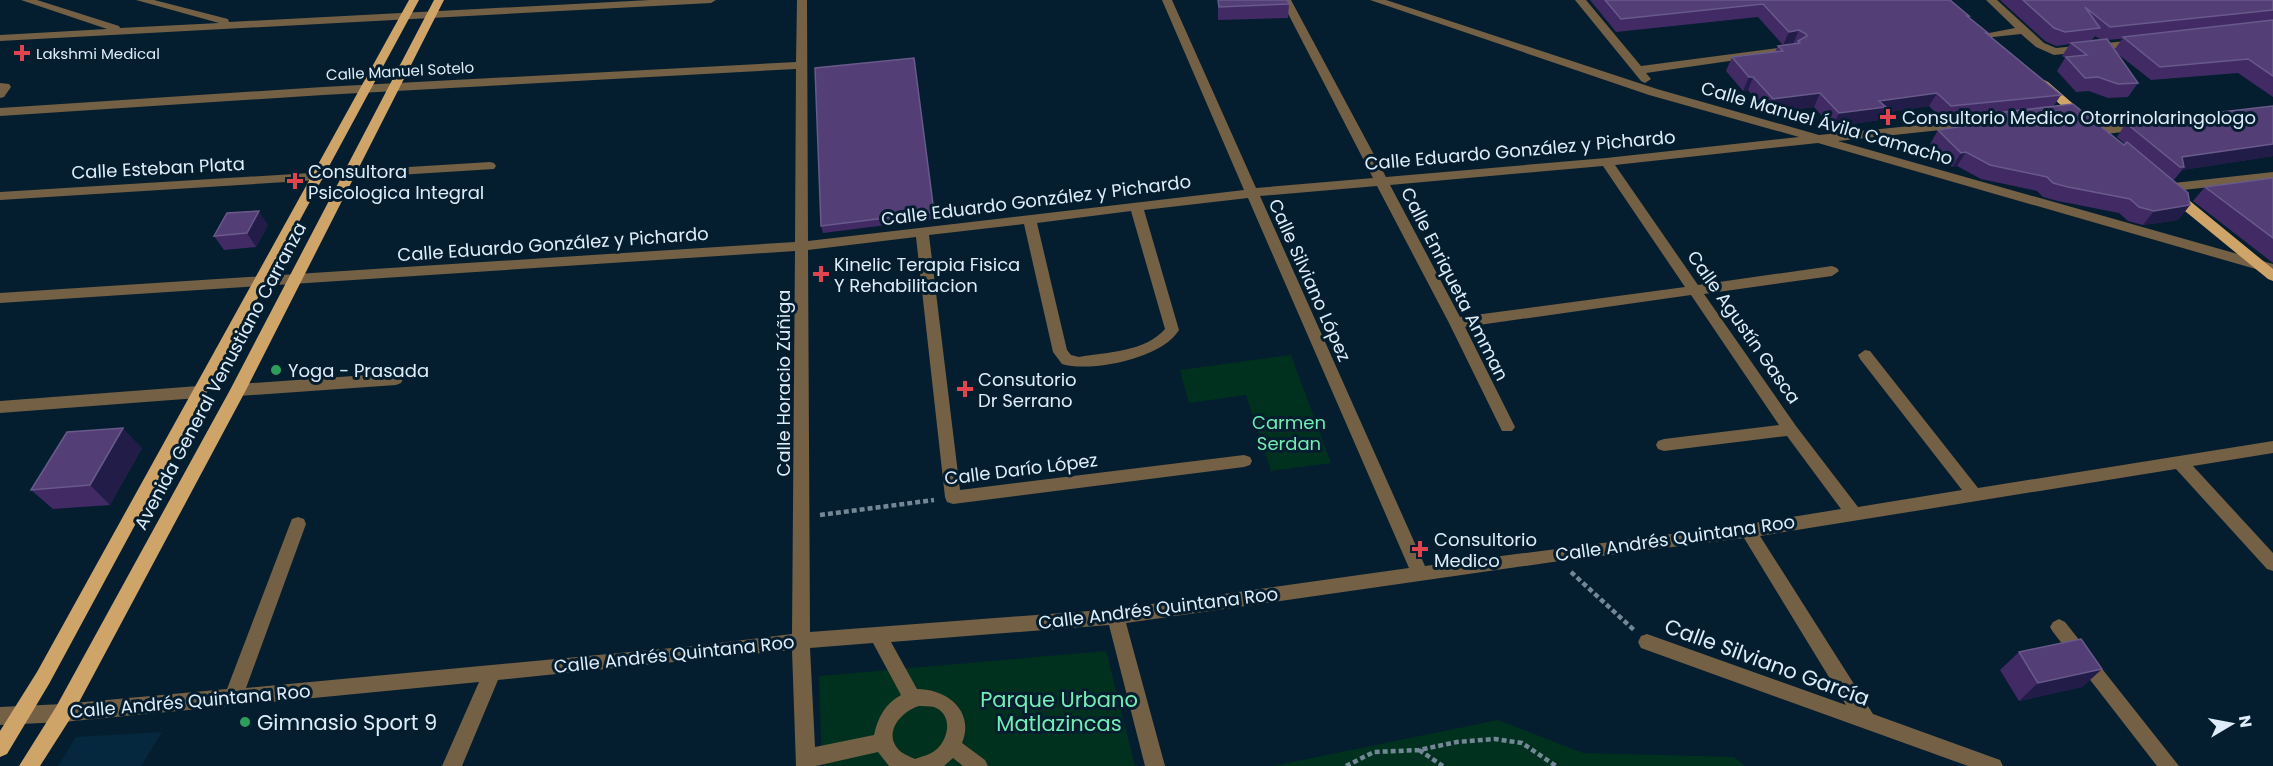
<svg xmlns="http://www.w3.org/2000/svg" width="2273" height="766" font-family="Poppins,sans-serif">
<rect width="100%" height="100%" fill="#041e2f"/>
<path fill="#05283e" d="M162,732L141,766H58L76,737Z"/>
<path fill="#00311e" d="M1291,355L1331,463L1271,471L1246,395L1189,403L1180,370Z
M1106,651L1135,766H822L819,676Z
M1498,720L1583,753L1734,757L1745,766H1273Z"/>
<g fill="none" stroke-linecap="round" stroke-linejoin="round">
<path stroke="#738796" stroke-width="4.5" stroke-dasharray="5 3" stroke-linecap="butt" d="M820,515L934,500
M1571,572L1634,630
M1419,750L1443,766
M1346,766L1374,752L1419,750L1457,742L1495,739L1522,743L1556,766"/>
<path fill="#746044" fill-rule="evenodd" d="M21,0H37L119,26L120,28L219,23L136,0H154L228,19L229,22L650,0H716L711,3L0,41V35L107,29Z
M797,0H807L808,241L1244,190L1162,0H1172L1256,188L1373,178L1281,0H1291L1386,177L1606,158L1799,137L1649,95L1370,0H1386L1657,89L1819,135L1982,119V125L1978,126L1838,141L2273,264V274L1818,143L1615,165L1698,285L1832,266L1837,268L1839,271L1832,276L1704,294L1796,426L1858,507L1962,490L1860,359L1858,355L1865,350L1870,351L1978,488L2273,441V453L2193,466L2273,553V571L2267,569L2176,469L1760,536L1873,714L2000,760L2003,766H1968L1641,648L1638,642L1641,636L1647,634L1846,705L1744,538L1553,562L1126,623L1165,766H1145L1109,625L891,642L917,689C947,689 975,711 962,743L985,760L988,766H963L953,758L944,766H889L878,752L816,766H796L792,650L498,680L462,766H442L479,682L63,722L0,725V707L63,704L227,689L290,524L292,519L298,517L304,519L306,524L246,688L693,646L792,634L795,251L0,303V293L795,242L796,69L323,95L0,116V108L323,87L796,62ZM1603,166L1685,287L1460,317L1390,185ZM1377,186L1449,323L1502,431H1512L1515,427L1465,327L1691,295L1779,425L1664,439L1658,441L1656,445L1658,449L1664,451L1787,436L1841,509L1748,524L1425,566L1260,196ZM1248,198L1409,568L1116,609L810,632L808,250L916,237L945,497L947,502L953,504L1244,467L1250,465L1252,461L1250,457L1244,455L960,490L929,235L1024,224L1053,352L1062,364C1091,373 1163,358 1179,330L1144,210ZM1131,211L1165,329C1145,352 1107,352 1079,357L1071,355L1067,350L1037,223ZM873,643L901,695C885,704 878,717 874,735L815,747L810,648ZM919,706C923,706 929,706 934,707C953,714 949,738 937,749C930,755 923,756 915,759C909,756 902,754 898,749C883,732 902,711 919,706Z
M1575,0H1586L1641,66L1793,46L1799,49L1793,52L1646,73L1651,79L1645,83L1641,81Z
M1986,0H1997L2044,43L2056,48L2136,40L2142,43L2136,46L2054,55L2036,47L2021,34L1984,38V34L2015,28Z
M0,83L9,84L11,87L4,97L0,98Z
M2143,122L2149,126L2147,129L2098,135L2092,131L2098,127Z
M490,162L494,163L496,166L494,169L0,200V192Z
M2273,172V180L2165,192L2159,188L2165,184Z
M396,373L401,375L403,379L401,383L396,385L238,396L233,394L230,390L233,386L238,384Z
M198,386L203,388L206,392L203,396L198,398L0,413V401Z
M2059,619L2065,622L2179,766H2157L2053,632L2050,627L2053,622Z"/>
<path fill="#cfa469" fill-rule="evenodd" d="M409,0H419L49,684L7,754L0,757V731L37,672Z
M434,0H444L246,390L70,719L40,766H19L56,707L230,390Z
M2044,80L2048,82L2086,115V121H2078L2040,86V82Z
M2174,191L2179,192L2273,269V281L2268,279L2169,198L2168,195L2169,192Z"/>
</g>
<path fill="#422a65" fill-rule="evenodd" d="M1218,0H1287L1289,4L1288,18L1218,20Z
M1590,0H1950L1987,35L2061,95L2053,107L2124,145L2125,144L2117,137L2126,123L2273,106V156L2182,170L2173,181L2190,205L2178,220L2143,225L2128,221L2119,213L2058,201L2043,197L2037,191L1981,179L1957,166L1952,167L1930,144L1938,130L1955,127L1961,118L1943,120L1929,106L1883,113L1879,120L1832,127L1814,107L1766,113L1748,90L1743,91L1726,71L1732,57L1775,52L1778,46L1783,45L1758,17L1616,32Z
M2000,0H2273V97L2238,73L2151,80L2118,54L2138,83L2128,97L2108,98L2089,91L2076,92L2057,71L2065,58L2062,56L2070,44L2056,46L2045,41ZM2095,36L2100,39L2092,40ZM2118,39H2122L2115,49L2108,40Z
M914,58L935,219L823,233L821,226Z
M2273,178V263L2193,201L2205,187Z
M268,225L256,247L224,250L214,236Z
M142,448L110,505L53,509L31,490Z
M2019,652L2102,669L2082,687L2019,701L2000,670Z"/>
<path fill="#221c49" d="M1799,30L1793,44L1783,45L1789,32Z
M1749,77H1753L1748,90L1743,91Z
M1820,93L1814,107L1766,113L1773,99Z
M1937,93L1929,106L1883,113L1879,120L1832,127L1839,113L1879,101Z
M2273,144V156L2182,170L2184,167L2182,157Z
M1966,152L1957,166L1952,167L1961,153Z
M2190,205L2178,220L2143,225L2154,211Z
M259,211L268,225L256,247L247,233Z
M123,428L142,448L110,505L90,485Z
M2102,669L2082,687L2019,701L2038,683Z"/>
<path fill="#533f75" stroke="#685a8a" stroke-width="1.5" d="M1218,0H1287L1289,4L1219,7Z
M1605,0H1950L1969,16H1967L1988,33H1986L2061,95L1951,106L1937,93L1879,101L1886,107L1839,113L1820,93L1773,99L1753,77H1749L1732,57L1783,51L1778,46L1800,43L1798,41L1807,36L1806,34L1799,30L1789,32L1763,4L1621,19Z
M2023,0H2273V10L2110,27L2085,7L2100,28L2065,32L2054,28Z
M2273,20V76L2248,59L2160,67L2123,37Z
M2107,39L2138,83L2118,84L2098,77L2085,78L2066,57L2087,55L2071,43Z
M914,58L934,212L821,226L815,68Z
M2073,104L2124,145L2127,142L2188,193L2190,205L2154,211L2139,207L2130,199L2068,187L2053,183L2047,177L1990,165L1966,152L1961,153L1938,130L1971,125L1962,117Z
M2273,106V144L2182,157L2184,167H2180L2126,123Z
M2273,178V238L2205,187Z
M259,211L247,233L214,236L227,213Z
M123,428L90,485L31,490L67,432Z
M2081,639L2102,669L2038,683L2019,652Z"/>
<g fill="#e0444e" stroke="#041e2f" stroke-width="2">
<path d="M19 44h6v6h6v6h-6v6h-6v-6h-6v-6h6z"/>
<path d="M1885 108h6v6h6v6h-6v6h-6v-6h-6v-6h6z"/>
<path d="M292 172h6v6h6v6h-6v6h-6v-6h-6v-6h6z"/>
<path d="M818 265h6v6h6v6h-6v6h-6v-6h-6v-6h6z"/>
<path d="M962 380h6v6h6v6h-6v6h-6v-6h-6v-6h6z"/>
<path d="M1417 540h6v6h6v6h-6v6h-6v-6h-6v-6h6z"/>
</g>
<g fill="#2e9e5b" stroke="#041e2f" stroke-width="2">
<circle cx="276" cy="370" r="6"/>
<circle cx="245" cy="722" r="6"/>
</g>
<g text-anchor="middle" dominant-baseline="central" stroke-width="6" stroke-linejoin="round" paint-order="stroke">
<g font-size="15" fill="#deedf9" stroke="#041e2f" text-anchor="start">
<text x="36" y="53">Lakshmi Medical</text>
</g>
<g font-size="15" fill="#deedf9" stroke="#041e2f">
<text transform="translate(400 71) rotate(-3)">Calle Manuel Sotelo</text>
</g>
<g font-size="18" fill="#deedf9" stroke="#041e2f" text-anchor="start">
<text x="1902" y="117">Consultorio Medico Otorrinolaringologo</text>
<text x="308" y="171">Consultora<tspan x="308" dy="21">Psicologica Integral</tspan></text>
<text x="834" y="264">Kinelic Terapia Fisica<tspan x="834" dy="21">Y Rehabilitacion</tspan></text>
<text x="288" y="370">Yoga - Prasada</text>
<text x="978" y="379">Consutorio<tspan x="978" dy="21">Dr Serrano</tspan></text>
<text x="1434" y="539">Consultorio<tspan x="1434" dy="21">Medico</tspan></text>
</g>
<g font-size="18" fill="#deedf9" stroke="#041e2f">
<text transform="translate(1827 123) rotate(16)">Calle Manuel Ávila Camacho</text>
<text transform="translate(1520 150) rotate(-5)">Calle Eduardo González y Pichardo</text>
<text transform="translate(158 168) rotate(-3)">Calle Esteban Plata</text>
<text transform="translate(1036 200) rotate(-7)">Calle Eduardo González y Pichardo</text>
<text transform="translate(553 244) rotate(-4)">Calle Eduardo González y Pichardo</text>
<text transform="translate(1310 280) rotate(66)">Calle Silviano López</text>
<text transform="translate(1455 284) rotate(63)">Calle Enriqueta Amman</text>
<text transform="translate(1744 327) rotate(55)">Calle Agustín Gasca</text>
<text transform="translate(220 376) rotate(-62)">Avenida General Venustiano Carranza</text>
<text transform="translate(783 383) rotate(-90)">Calle Horacio Zúñiga</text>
<text transform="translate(1021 469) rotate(-7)">Calle Darío López</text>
<text transform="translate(1675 538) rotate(-8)">Calle Andrés Quintana Roo</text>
<text transform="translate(1158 608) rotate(-7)">Calle Andrés Quintana Roo</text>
<text transform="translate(674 654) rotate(-6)">Calle Andrés Quintana Roo</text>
<text transform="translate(190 701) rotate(-5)">Calle Andrés Quintana Roo</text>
</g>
<g font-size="18" fill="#74edb3" stroke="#041e2f">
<text x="1289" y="422">Carmen<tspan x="1289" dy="21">Serdan</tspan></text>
</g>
<g font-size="21" fill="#deedf9" stroke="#041e2f">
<text transform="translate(1767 662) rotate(20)">Calle Silviano García</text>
</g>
<g font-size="21" fill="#74edb3" stroke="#041e2f">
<text x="1059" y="699">Parque Urbano<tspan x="1059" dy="24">Matlazincas</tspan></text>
</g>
<g font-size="21" fill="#deedf9" stroke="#041e2f" text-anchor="start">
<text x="257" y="722">Gimnasio Sport 9</text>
</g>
</g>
<g transform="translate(2231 724) rotate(80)" stroke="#041e2f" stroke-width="4.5" paint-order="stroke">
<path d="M0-4.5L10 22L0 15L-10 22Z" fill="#deedf9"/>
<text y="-9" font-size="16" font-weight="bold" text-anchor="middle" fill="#deedf9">N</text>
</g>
</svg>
